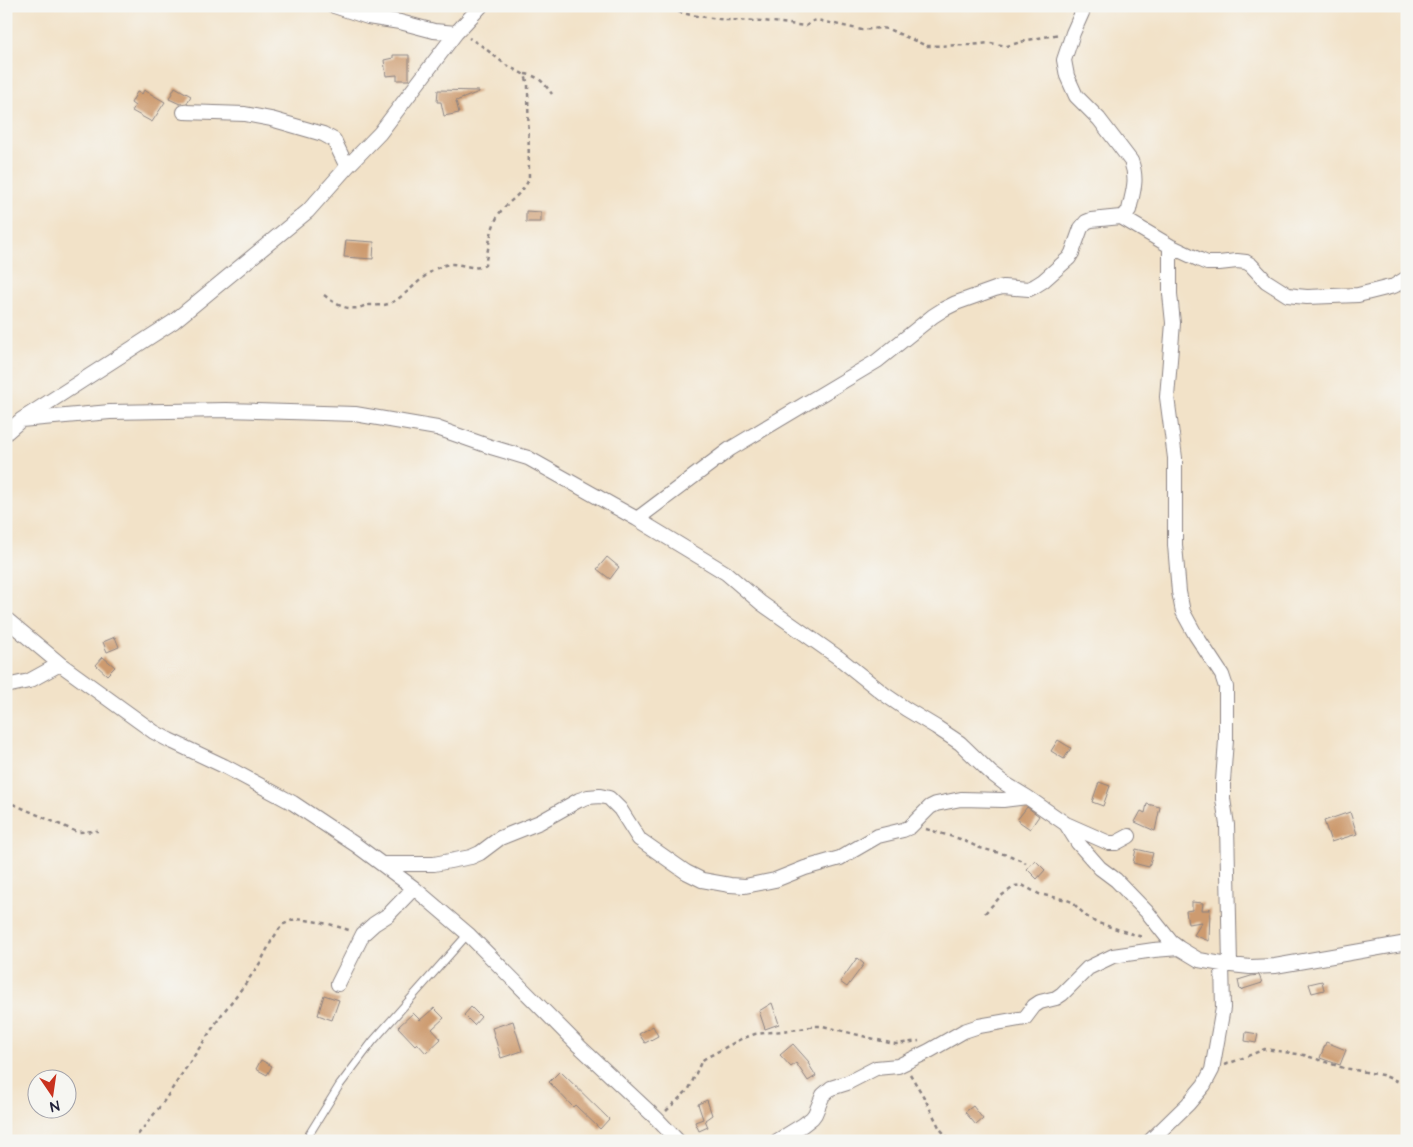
<svg xmlns="http://www.w3.org/2000/svg" width="1413" height="1147" font-family="'Architects Daughter',sans-serif">
<rect width="100%" height="100%" fill="#f6f6f2"/>
<filter id="ink" filterUnits="userSpaceOnUse"><feTurbulence type="fractalNoise" baseFrequency=".02" numOctaves="2"/><feDisplacementMap in="SourceGraphic" scale="10" xChannelSelector="R" yChannelSelector="G"/><feConvolveMatrix kernelMatrix="1 2 1 2 8 2 1 2 1" color-interpolation-filters="sRGB"/></filter>
<filter id="wash" filterUnits="userSpaceOnUse"><feTurbulence type="fractalNoise" baseFrequency=".0096" numOctaves="4" result="noise"/><feDisplacementMap in="SourceGraphic" scale="20" xChannelSelector="R" yChannelSelector="G"/><feGaussianBlur stdDeviation="1.12" result="paint"/><feColorMatrix in="noise" values="0 0 0 0 0 0 0 0 0 0 0 0 0 0 0 0 0 1.4 0 .05"/><feComposite in="paint" operator="in"/></filter>
<g filter="url(#wash)">
<rect width="100%" height="100%" fill="#f2e2c8"/>
<g id="blocks">
<path fill="#cd9b6f" d="M393,55H409V80H397V75L386,76L384,60L393,58Z
M175,87L191,96L187,103L180,104L169,99Z
M144,90L165,102L152,122L132,111L135,106L131,103L137,92L142,94Z
M438,90L479,91V92L456,101L459,113L444,116L441,102H437Z
M526,211L541,212V222H526Z
M346,240L374,242L373,259L344,257Z
M607,557L619,567L610,579L597,569Z
M115,637L119,647L107,652L103,642Z
M103,657L115,667L107,675L96,665Z
M1058,740L1071,748L1064,759L1051,751Z
M1099,782L1110,786L1103,806L1092,802Z
M1147,804L1160,807L1155,831L1135,822L1141,811L1145,813Z
M1027,807L1039,816L1030,829L1017,820Z
M1350,812L1357,834L1331,842L1324,821Z
M1136,849L1153,853L1149,867L1133,863Z
M1035,860L1045,870L1037,879L1027,869Z
M1192,902L1203,903L1202,910H1209L1210,908L1209,941L1194,935L1202,922L1188,924L1186,911L1192,910Z
M857,958L864,964L847,987L840,982Z
M1259,975L1262,983L1240,990L1238,980L1251,976Z
M1322,981L1324,990L1312,993L1309,984Z
M324,995L339,1000L332,1020L318,1015Z
M772,1003L779,1024L765,1029L759,1011Z
M471,1007L481,1017L474,1025L464,1015Z
M434,1008L444,1018L432,1029L441,1039L426,1053L417,1043L415,1045L398,1027L413,1013L420,1020Z
M513,1021L522,1051L501,1058L492,1028Z
M653,1026L658,1036L645,1043L639,1034Z
M1246,1032L1258,1034L1256,1043L1245,1041Z
M1326,1042L1346,1050L1340,1065L1320,1058Z
M793,1044L809,1062L808,1063L816,1076L808,1081L796,1063L791,1067L780,1055Z
M261,1060L272,1066L267,1075L256,1069Z
M560,1071L609,1119L600,1129L575,1105L573,1107L549,1082Z
M707,1100L712,1115L705,1120L708,1127L699,1131L695,1122L703,1119L698,1104Z
M973,1106L983,1119L976,1125L965,1112Z"/>
</g>
</g>
<g filter="url(#ink)">
<use href="#blocks" fill-opacity="0" stroke="#8a8282" stroke-width="1"/>
<g fill="none" stroke-linecap="round" stroke-linejoin="round">
<g stroke="#8a8282" stroke-width="9">
<path id="service" d="M305,1141L339,1086L373,1041L468,934"/>
</g>
<g stroke="#8a8282" stroke-width="16">
<path id="minor" d="M334,6L368,17L400,22L434,31L456,33
M184,112L245,114L271,119L323,134L334,140L347,167
M1121,217L1170,246L1200,260L1207,263H1219L1237,261L1246,262L1251,265L1266,281L1288,295L1296,296L1307,297L1358,295L1394,286L1407,278
M1170,246V294L1173,323L1167,397L1175,458V545L1179,592L1183,612L1195,634L1222,675L1226,687V740L1223,781V799L1227,825L1230,965
M21,420L110,412L226,410L355,414L437,428L491,447L528,458L637,519L708,562L726,573L761,603L839,658L884,694L906,709L936,727L960,743L991,773L1004,783L1027,797L1066,824L1078,843L1100,868L1116,880L1148,913L1171,942L1179,948L1199,960L1222,964L1250,967L1275,966L1407,943
M6,433L21,420L173,322L308,211L347,167L380,133L456,33L481,6
M637,519L730,449L877,361L933,316L944,309L956,303L995,289L1003,287L1029,289L1035,286L1043,281L1069,258L1072,253L1081,228L1086,222L1091,220L1121,217L1125,215L1129,210C1133,191 1138,180 1131,161L1099,119L1076,96L1067,76L1064,60L1073,33L1085,6
M6,619L60,664L154,732L169,740L224,766L293,803L356,845L414,888L468,934L579,1046L656,1118L678,1141
M6,686L29,681L60,664
M1066,824L1109,843H1116L1129,836
M382,864H434L471,857L480,853L500,838L540,822L579,800L588,797L600,796L609,798L620,809L639,839L686,872L702,880L730,885L745,886L775,880L805,868L840,858L878,836L903,830L910,827L930,807L936,804L961,799L1003,800L1027,797
M338,984L363,934L374,924L388,915L414,888
M777,1141L803,1125L812,1118L815,1114L823,1095L831,1088L847,1083L876,1068L898,1066L929,1051L964,1031L979,1026L1025,1018L1034,1006L1040,1002L1056,998L1062,994L1088,968L1113,956L1154,950L1179,948
M1150,1141L1188,1104L1204,1085L1212,1070L1223,1008L1222,964"/>
</g>
<path stroke="#8a8282" stroke-width="2.5" stroke-dasharray="4 4" stroke-linecap="butt" d="M655,6L691,15L726,20L764,21L806,26L813,21L817,20L862,30L880,28L888,29L927,46L970,45L990,43L1007,46L1028,40L1059,34
M525,74C539,76 544,83 552,94
M324,295C334,303 344,310 358,308C362,307 366,305 369,305C376,305 382,306 388,304C409,296 422,272 445,265C458,261 476,272 485,265C489,247 490,226 501,211C510,200 525,192 529,178L528,84L525,75L506,65L482,46L469,38
M6,801L77,832L98,831
M926,829L960,839L980,848L1011,856L1026,863
M985,913L1001,896L1015,886L1022,885L1039,894L1067,900L1072,902L1086,916L1095,922L1145,938
M1225,1065L1265,1049L1304,1055L1344,1068L1382,1075L1407,1085
M910,1074L925,1099L940,1129L951,1141
M666,1111L689,1089L701,1062L704,1059L741,1039L755,1034L800,1029L815,1026H823L890,1043L896,1044L919,1041
M133,1141L162,1104L222,1014L246,983L260,963L272,940L282,925L295,919L306,920L329,924L352,931"/>
<use href="#service" stroke="#fff" stroke-width="7"/>
<use href="#minor" stroke="#fff" stroke-width="14"/>
</g>
</g>
<rect width="1413" height="1147" fill="none" stroke="#f6f6f2" stroke-width="25"/>
<g transform="translate(52 1094) rotate(167)"><circle r="24" fill="#f6f6f2" stroke="#a1a1a9"/>
<path d="M0-4L9 19L0 12L-9 19Z" fill="#c8321e"/>
<text y="-8" font-size="14" font-weight="bold" text-anchor="middle" fill="#22223b">N</text>
</g>
</svg>
